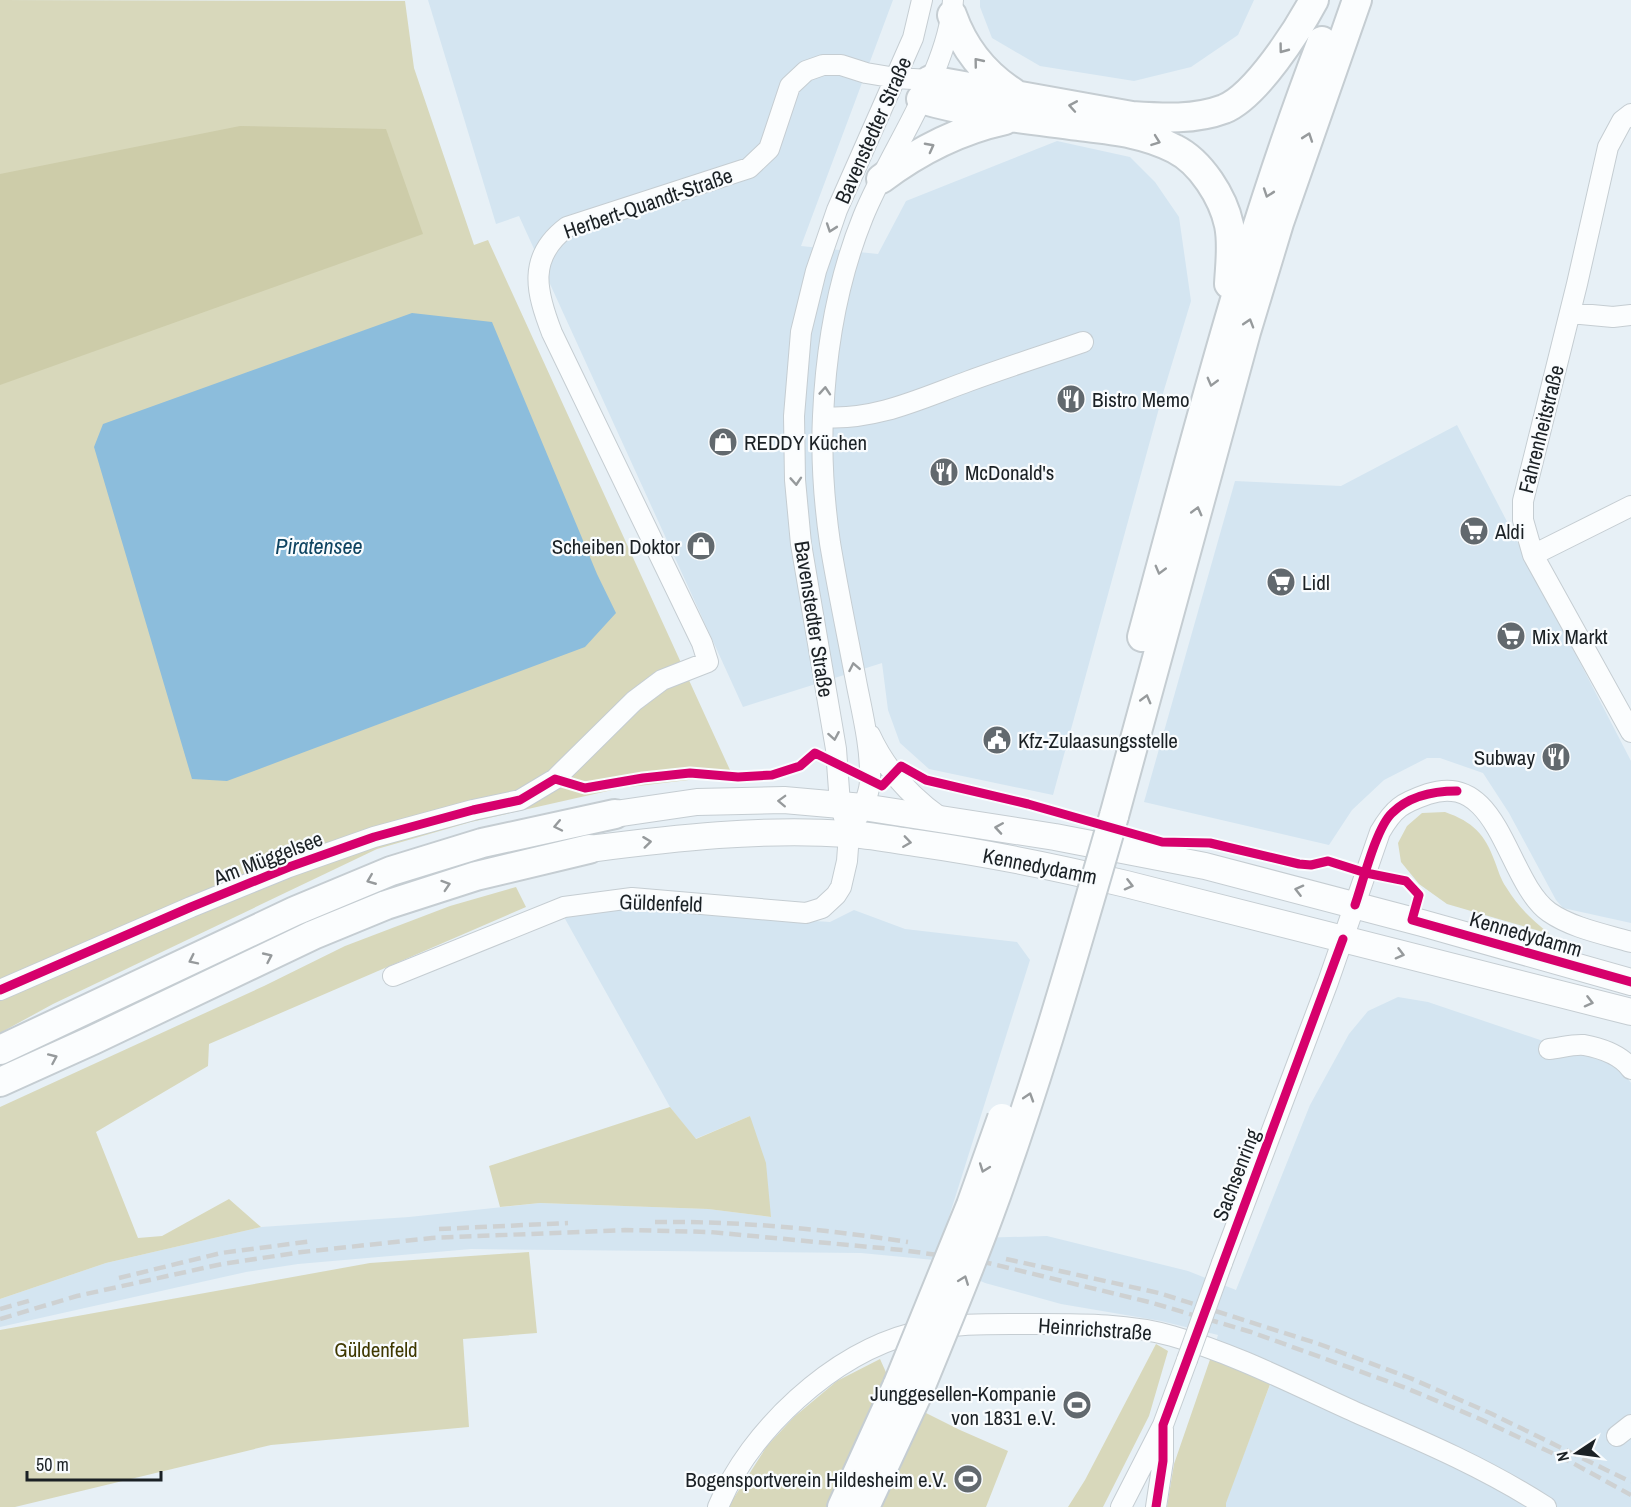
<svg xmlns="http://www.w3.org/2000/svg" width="1631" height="1507" font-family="'Archivo Narrow',sans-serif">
<rect width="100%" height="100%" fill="#e7f0f6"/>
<path fill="#d4e5f1" d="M428,0H893L801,246L878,254L906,201L1057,141L1130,157L1155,182L1179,217L1191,301L1164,390L1053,795L929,769L900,743L888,710L882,663L743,707L519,216L496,224Z
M980,0H1254L1238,35L1191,67L1134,81L1040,66L992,38L980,7Z
M1457,425L1631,761V923L1563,908L1556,900L1509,813L1483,773L1440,758H1427L1384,780L1352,810L1329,845L1144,802L1235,481L1341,486Z
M624,908L830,922L854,910L905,929L1017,942L1030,960L942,1239L1047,1236L1188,1271L1236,1290L1310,1105L1349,1034L1368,1011L1398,997L1428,1002L1620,1067L1631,1083V1507H1226L1225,1503L1275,1372L1214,1348L1218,1335L1161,1321L1061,1304L985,1283L934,1260L861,1253L471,1249L298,1264L246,1272L0,1327V1299L106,1263L261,1227L409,1217L540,1203L708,1209L771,1217L750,1116L695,1139L670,1107L564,917Z"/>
<path fill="#d8d8bb" d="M0,0L405,1L414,68L474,245L488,240L735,781L697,779L621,788L471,822L377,849L53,1004L0,1033Z
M1445,812C1473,822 1485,834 1495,862C1498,870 1501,880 1506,887C1519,908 1531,919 1550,934L1447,904L1419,884L1401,862L1398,843L1407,826L1422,813Z
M516,887L526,907L209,1044L208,1066L96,1132L138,1238L162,1236L229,1199L261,1227L106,1263L0,1299V1107L264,986L345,946L450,906Z
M670,1107L696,1139L750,1116L766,1163L771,1217L708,1209L540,1203L500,1207L489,1166Z
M529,1252L537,1333L463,1339L469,1427L271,1445L15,1507H0V1330L370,1263Z
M1156,1344L1168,1351L1149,1416L1104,1505L1103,1507H1068L1085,1480Z
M1214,1348L1275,1371L1226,1503V1507H1167L1174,1464Z
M880,1359L898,1399L960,1430L1008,1451L986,1507H728L767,1446L794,1417L837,1381Z"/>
<path fill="#cdcca9" d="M240,126L386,129L423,234L0,385V174Z"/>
<path fill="#8cbddc" d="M412,313L492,322L597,574L616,613L585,647L227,781L192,779L94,447L103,424Z"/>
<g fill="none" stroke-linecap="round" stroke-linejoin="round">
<g stroke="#c5cdd2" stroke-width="22">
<path id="minor" d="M1631,114L1622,121L1608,147L1577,284L1523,501V520L1533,555L1631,732
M1570,313L1613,317L1631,315
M823,417C875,421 922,398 969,381C1007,367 1045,355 1083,342
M1533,555L1631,506
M870,735C886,770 910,796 941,818
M857,818C863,807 870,793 870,780C871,749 863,716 857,686C848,638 838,591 830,543C824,501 821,458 823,416C826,347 837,281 863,217C890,150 949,71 953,0
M393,976L564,907L632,898L806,913L822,908L836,895L841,887L847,861L849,834L840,804L836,749L801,544L795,480L794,416L801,332L816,271L837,210L913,38L922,0
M0,990L191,907L289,867L374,837L473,810L520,800L555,779L634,701L662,680L708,662L702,643L552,333C536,292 527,257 567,227L749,168L769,149L790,86L806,71L823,65H841L866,73L896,78L930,80
M1549,1049C1560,1048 1573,1044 1584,1045C1600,1048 1621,1055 1631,1069
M1222,1263L1328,982L1380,832C1394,808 1402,803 1428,794C1500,770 1506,881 1549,912C1572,928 1604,934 1631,942
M1617,1436L1631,1425
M718,1507C750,1430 832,1354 913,1333C954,1322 998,1324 1040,1324C1084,1324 1130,1324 1172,1336C1236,1354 1295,1385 1355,1412C1420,1440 1486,1468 1546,1507
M1121,1507L1163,1425L1187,1360
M1156,1507L1163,1461V1429"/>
</g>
<g stroke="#c5cdd2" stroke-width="28">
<path id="major" d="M615,814L697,802L784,800L863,807L1055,837L1205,866L1422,923L1631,982
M589,849C675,838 761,828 848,834C870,835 893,840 916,843C986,853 1056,867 1126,884L1631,1012"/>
</g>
<g stroke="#c5cdd2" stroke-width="32">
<path id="highway" d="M952,15C964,49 984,74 1014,93
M930,80L1132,116C1163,118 1195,120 1224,109C1256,96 1298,30 1314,0
M921,99C972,114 1026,119 1078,126C1111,130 1145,133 1175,149C1201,162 1223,197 1229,225C1233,244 1230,265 1229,284
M881,179C918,151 959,130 1005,120
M1142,637C1196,437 1247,235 1322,41
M1114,816L1246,332L1279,223L1357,0
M0,1050L295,911L391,871L482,843L615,814
M0,1082L93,1040L313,935L386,905L476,876L589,849
M842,1507L898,1384
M865,1507L918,1393"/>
</g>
<use href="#minor" stroke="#fbfdfe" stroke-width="20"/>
<use href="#major" stroke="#fbfdfe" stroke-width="26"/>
<use href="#highway" stroke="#fbfdfe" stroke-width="28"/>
<path stroke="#ced1d2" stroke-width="4.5" stroke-dasharray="12 6" stroke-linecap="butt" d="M655,1222C739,1221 825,1229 908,1242
M439,1229L568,1223
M1006,1259L1159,1293L1319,1344L1410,1378L1490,1413L1631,1482
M119,1278L221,1253L313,1241
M0,1309L32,1300
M0,1319L77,1296L222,1264L302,1252L432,1238L625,1230L710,1232L902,1250L980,1261L1149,1302L1251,1332L1406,1388L1480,1419L1569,1461L1631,1495"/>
<g stroke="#c5cdd2" stroke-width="22" stroke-linecap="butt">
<path id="minor-bridge" d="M1187,1360L1222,1263"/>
</g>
<g stroke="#c5cdd2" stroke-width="32" stroke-linecap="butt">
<path id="highway-bridge" d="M898,1384L971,1205L1002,1118
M918,1393C942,1334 967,1275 989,1215C1037,1085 1075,950 1114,816"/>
</g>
<use href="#minor-bridge" stroke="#fbfdfe" stroke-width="20"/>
<use href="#highway-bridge" stroke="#fbfdfe" stroke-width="28"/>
<g stroke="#f9fcfe" stroke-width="13">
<path id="cycleway" d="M1355,905C1363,882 1376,828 1392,813C1409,796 1434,791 1457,791
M0,990L191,907L289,867L374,837L473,810L520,800L555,779L585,788L643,778L690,773L738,777L772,775L800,766L815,753L882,786L901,766L926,780L1028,804L1162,842L1210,843L1299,864L1311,865L1328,861L1366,873L1406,881L1419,895L1412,920L1631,982
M1156,1507L1163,1461V1425L1343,939"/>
</g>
<use href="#cycleway" stroke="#d6006c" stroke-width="9"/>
</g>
<defs><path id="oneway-chevron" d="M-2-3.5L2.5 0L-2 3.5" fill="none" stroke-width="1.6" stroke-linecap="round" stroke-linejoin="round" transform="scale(1.5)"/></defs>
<g stroke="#969a9c">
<use href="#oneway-chevron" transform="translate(1283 49) rotate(127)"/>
<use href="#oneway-chevron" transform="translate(978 62) rotate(-129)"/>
<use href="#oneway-chevron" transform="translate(1073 106) rotate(-170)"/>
<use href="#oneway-chevron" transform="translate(1308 137) rotate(-71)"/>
<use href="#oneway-chevron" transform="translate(1156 141) rotate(20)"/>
<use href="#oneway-chevron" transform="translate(930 147) rotate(-28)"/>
<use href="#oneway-chevron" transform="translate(1268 193) rotate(109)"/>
<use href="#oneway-chevron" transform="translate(831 228) rotate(109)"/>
<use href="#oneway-chevron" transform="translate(1249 323) rotate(-73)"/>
<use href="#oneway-chevron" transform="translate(1212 382) rotate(105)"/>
<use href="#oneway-chevron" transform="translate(825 391) rotate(-86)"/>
<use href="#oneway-chevron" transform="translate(796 481) rotate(86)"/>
<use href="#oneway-chevron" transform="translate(1197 511) rotate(-75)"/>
<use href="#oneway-chevron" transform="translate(1160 570) rotate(105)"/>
<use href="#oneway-chevron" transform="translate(854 667) rotate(-101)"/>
<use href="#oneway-chevron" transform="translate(1146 699) rotate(-75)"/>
<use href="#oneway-chevron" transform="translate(834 736) rotate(80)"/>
<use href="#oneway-chevron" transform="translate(782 801) rotate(-178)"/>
<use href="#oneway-chevron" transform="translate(558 826) rotate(168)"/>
<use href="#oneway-chevron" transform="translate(999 828) rotate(-171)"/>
<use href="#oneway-chevron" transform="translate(647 842) rotate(-7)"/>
<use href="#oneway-chevron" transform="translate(907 842) rotate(8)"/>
<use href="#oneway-chevron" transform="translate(371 880) rotate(158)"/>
<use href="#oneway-chevron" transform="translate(446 885) rotate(-18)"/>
<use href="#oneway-chevron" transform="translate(1129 885) rotate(14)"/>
<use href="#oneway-chevron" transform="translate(1299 890) rotate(-166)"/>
<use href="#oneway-chevron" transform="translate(1400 954) rotate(15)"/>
<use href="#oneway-chevron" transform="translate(268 957) rotate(-25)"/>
<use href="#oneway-chevron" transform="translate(193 960) rotate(154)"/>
<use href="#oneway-chevron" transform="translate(1589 1002) rotate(14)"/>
<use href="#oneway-chevron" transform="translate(53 1058) rotate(-24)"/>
<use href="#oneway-chevron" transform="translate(1029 1097) rotate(-72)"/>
<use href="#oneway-chevron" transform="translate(984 1168) rotate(110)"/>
<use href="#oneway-chevron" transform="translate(964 1280) rotate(-69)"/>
</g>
<defs>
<g id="restaurant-disc" transform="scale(1.5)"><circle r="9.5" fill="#62696e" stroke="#f9fcfe"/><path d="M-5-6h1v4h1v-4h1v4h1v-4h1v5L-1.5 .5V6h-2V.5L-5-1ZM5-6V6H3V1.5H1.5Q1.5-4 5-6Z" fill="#fff"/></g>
<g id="shop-disc" transform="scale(1.5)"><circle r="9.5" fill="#62696e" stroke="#f9fcfe"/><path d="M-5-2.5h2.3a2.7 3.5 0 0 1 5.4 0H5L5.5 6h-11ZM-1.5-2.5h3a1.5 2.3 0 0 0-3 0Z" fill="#fff"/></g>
<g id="supermarket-disc" transform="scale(1.5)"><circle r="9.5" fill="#62696e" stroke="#f9fcfe"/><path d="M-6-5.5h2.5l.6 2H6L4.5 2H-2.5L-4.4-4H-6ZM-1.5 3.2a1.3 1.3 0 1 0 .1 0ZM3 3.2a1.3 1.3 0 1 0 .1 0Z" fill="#fff"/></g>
<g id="civic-disc" transform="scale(1.5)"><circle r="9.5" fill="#62696e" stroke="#f9fcfe"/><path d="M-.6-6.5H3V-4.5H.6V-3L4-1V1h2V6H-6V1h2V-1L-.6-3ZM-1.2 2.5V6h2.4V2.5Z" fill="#fff"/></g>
<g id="stadium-disc" transform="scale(1.5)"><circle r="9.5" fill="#62696e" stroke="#f9fcfe"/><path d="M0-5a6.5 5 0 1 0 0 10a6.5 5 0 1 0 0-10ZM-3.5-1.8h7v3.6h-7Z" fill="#fff"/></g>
</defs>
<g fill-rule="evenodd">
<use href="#restaurant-disc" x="1071" y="399"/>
<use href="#shop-disc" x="723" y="442"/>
<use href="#restaurant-disc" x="944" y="472"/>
<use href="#supermarket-disc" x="1474" y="531"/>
<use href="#shop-disc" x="701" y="546"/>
<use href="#supermarket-disc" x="1281" y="582"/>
<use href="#supermarket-disc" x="1511" y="636"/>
<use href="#civic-disc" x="997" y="740"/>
<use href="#restaurant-disc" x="1556" y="757"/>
<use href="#stadium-disc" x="1077" y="1405"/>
<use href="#stadium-disc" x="968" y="1479"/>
</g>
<g text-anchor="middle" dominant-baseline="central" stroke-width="4.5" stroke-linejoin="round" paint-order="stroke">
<g font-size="21" fill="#1b2125" stroke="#f9fcfe">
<text transform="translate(873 130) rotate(-66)">Bavenstedter Straße</text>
<text transform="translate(648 203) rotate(-19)">Herbert-Quandt-Straße</text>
<text transform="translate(1541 429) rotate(-76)">Fahrenheitstraße</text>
<text transform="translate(814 619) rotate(81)">Bavenstedter Straße</text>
<text transform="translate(268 858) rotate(-21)">Am Müggelsee</text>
<text transform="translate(1040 866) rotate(11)">Kennedydamm</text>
<text transform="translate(661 903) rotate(2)">Güldenfeld</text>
<text transform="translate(1526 934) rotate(16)">Kennedydamm</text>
<text transform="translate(1236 1175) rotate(-69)">Sachsenring</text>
<text transform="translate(1095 1329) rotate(4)">Heinrichstraße</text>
</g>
<g font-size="21" fill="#1b2125" stroke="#f9fcfe" text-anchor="start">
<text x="1092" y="399">Bistro Memo</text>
<text x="744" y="442">REDDY Küchen</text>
<text x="965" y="472">McDonald's</text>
<text x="1495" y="531">Aldi</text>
<text x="680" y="546" text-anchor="end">Scheiben Doktor</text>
<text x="1302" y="582">Lidl</text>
<text x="1532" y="636">Mix Markt</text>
<text x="1018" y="740">Kfz-Zulaasungsstelle</text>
<text x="1535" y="757" text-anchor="end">Subway</text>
<text x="1056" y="1393" text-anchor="end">Junggesellen-Kompanie<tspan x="1056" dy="24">von 1831 e.V.</tspan></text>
<text x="947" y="1479" text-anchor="end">Bogensportverein Hildesheim e.V.</text>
</g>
<g font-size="21" fill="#3f3800" stroke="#f9fcfe">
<text x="376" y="1349">Güldenfeld</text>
</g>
<g font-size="22" font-style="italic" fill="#0e4461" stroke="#f9fcfe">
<text x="319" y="546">Piratensee</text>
</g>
</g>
<g transform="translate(1577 1453) rotate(257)" stroke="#f9fcfe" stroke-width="4.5" paint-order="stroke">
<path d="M0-4.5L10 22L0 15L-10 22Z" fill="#1b2125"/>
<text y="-9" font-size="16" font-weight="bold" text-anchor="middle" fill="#1b2125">N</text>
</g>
<path d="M27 1471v9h134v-9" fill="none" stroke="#1b2125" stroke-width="3"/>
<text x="36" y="1471" font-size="18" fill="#1b2125" stroke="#f9fcfe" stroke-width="4.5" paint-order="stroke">50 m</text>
</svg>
